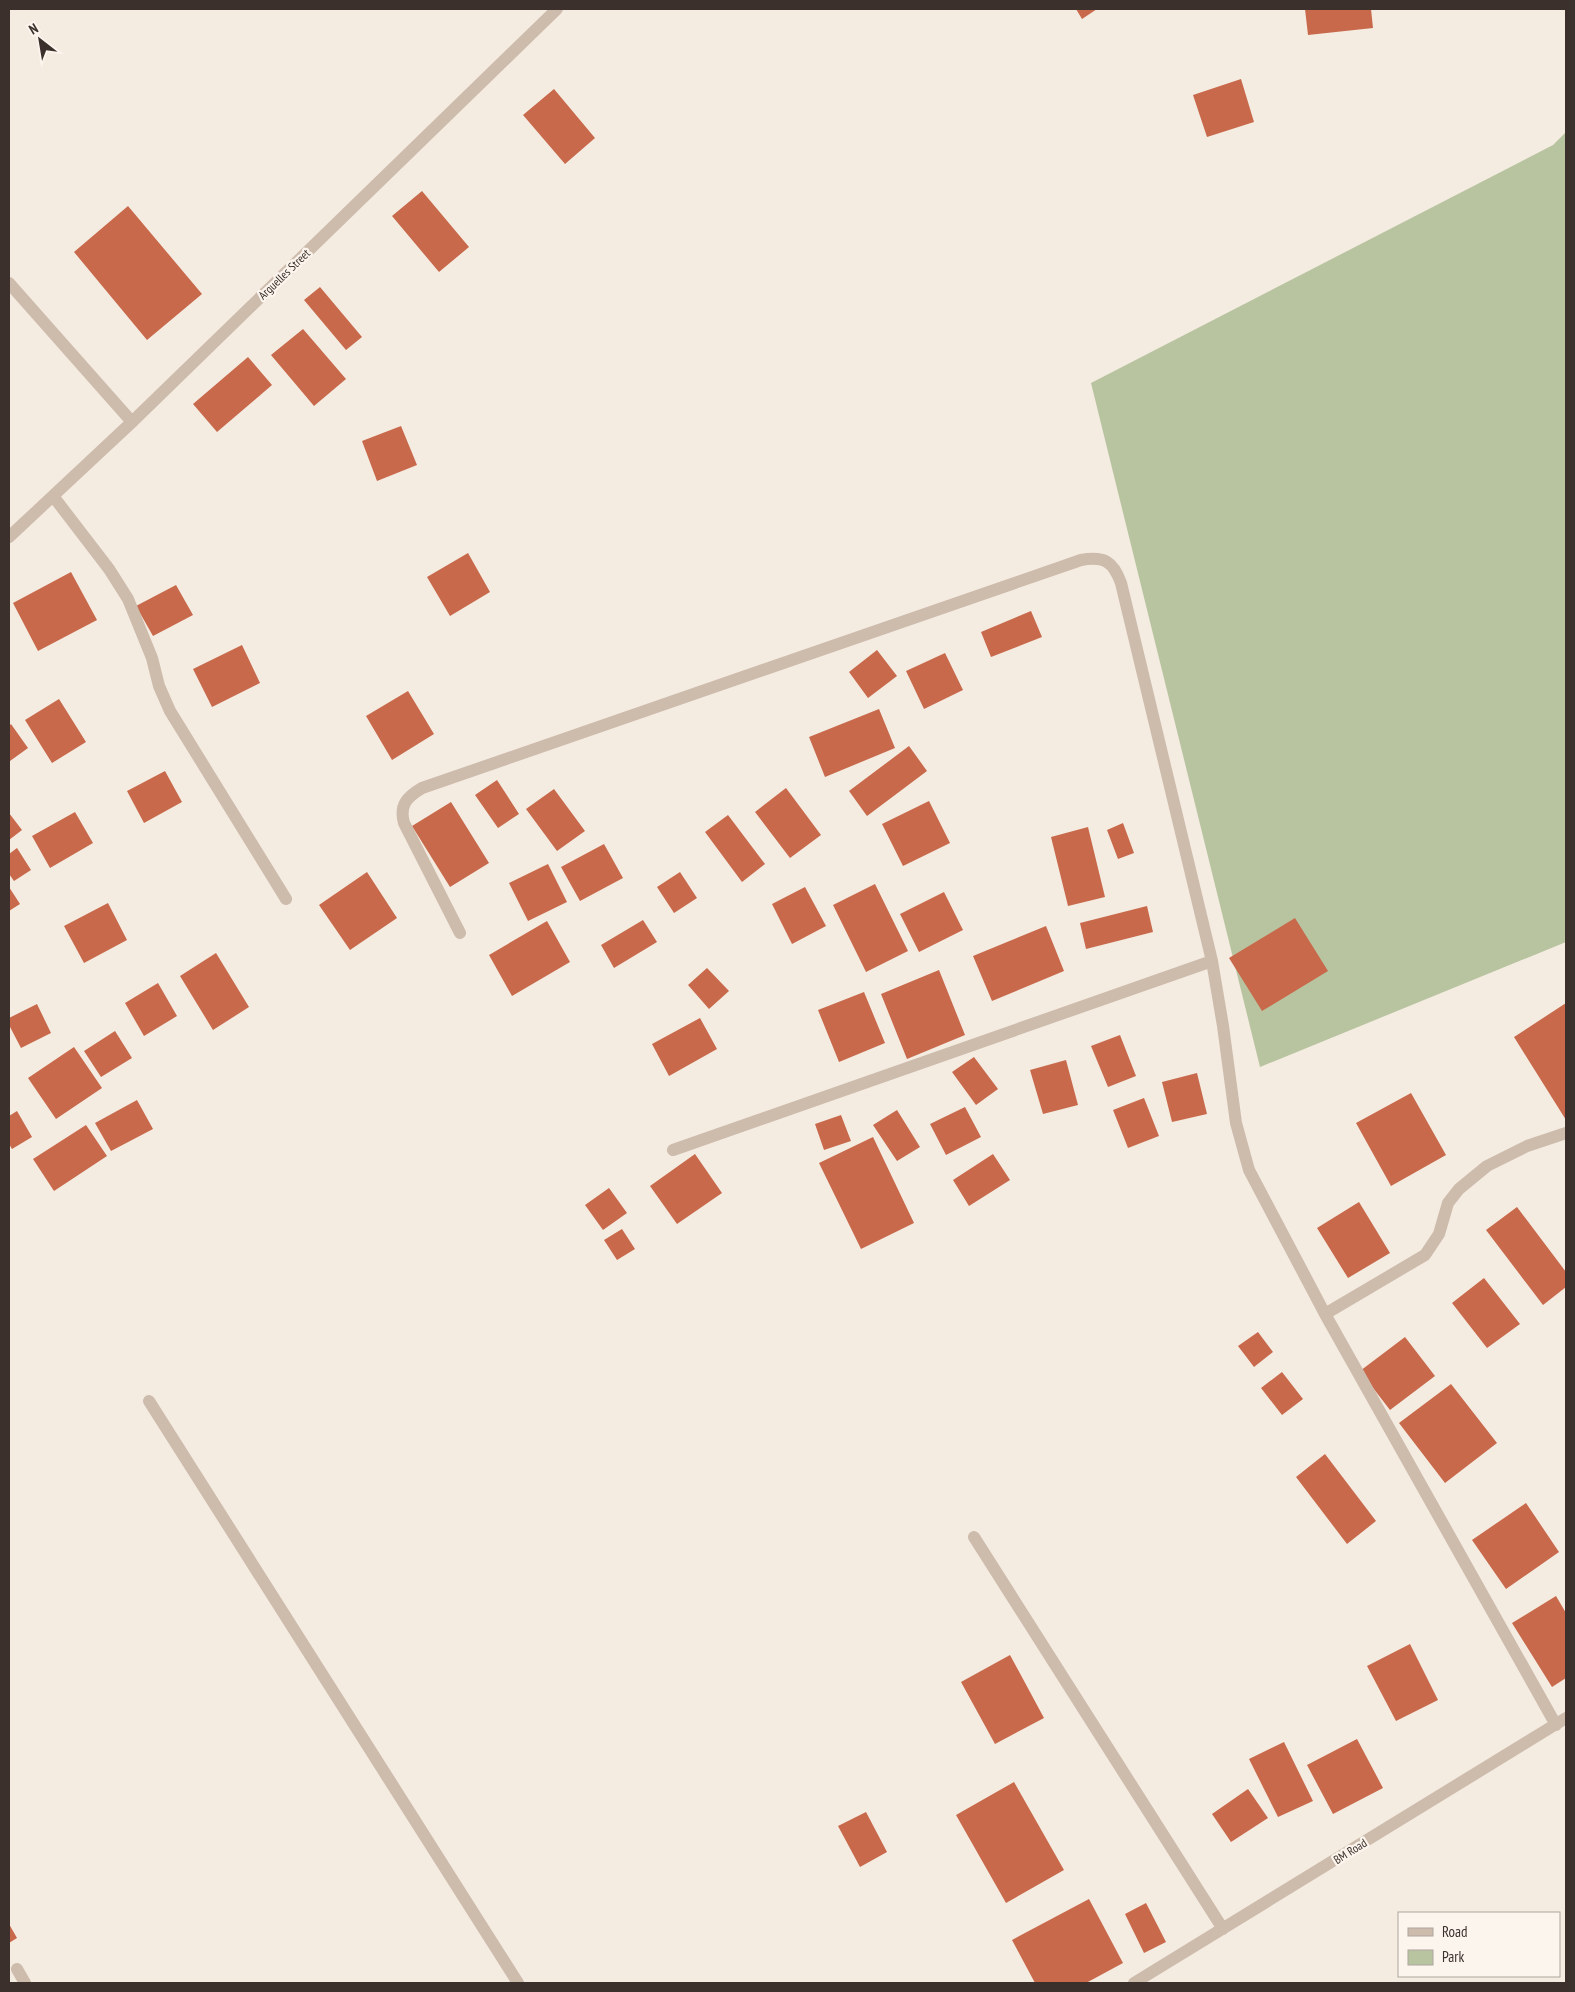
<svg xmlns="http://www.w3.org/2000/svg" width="1575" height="1992" font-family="'PT Sans Narrow',sans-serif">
<rect width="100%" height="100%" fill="#f4ebe1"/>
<path fill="#b8c4a0" d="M1566,132V942L1260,1067L1091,383L1553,145Z"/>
<path fill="#c8694b" d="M1076,9H1097L1082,19Z
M1305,9H1371L1373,28L1308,35Z
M1241,79L1254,122L1207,137L1193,95Z
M554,89L595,138L565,164L523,115Z
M422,191L469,247L439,272L392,216Z
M128,206L202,294L147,340L74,252Z
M320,287L362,337L346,350L304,300Z
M303,329L346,379L314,406L271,355Z
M248,357L272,385L217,432L193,404Z
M401,426L417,465L377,481L362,441Z
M468,553L490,592L450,616L427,577Z
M71,572L97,620L38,651L13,603Z
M176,585L193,615L153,636L136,606Z
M1031,611L1042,637L991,657L981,632Z
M242,645L260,683L212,707L193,669Z
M877,650L897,676L868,698L849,672Z
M945,653L963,690L924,709L906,671Z
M408,691L434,734L392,760L366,716Z
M59,699L86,742L52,763L25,720Z
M879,709L895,748L825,777L809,737Z
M11,724L28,748L10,761L9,726Z
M909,746L927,771L867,816L849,791Z
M165,771L182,802L144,823L127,791Z
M497,780L519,814L498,828L475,795Z
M786,788L821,835L790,858L755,812Z
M554,789L585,831L557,851L526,809Z
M929,801L950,843L903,866L882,824Z
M451,802L489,863L450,887L412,826Z
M75,812L93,843L50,868L32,836Z
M9,813L22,830L9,840Z
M728,815L765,864L742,882L705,832Z
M1123,823L1134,853L1118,859L1107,830Z
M1088,827L1105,897L1068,906L1051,837Z
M604,844L623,878L580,901L561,867Z
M17,848L31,870L14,881L9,874V854Z
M548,864L567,902L528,921L509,883Z
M367,872L397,918L350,950L319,905Z
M680,872L697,898L674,913L657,887Z
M875,884L908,951L866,972L833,905Z
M9,887L20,904L9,911Z
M805,887L826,926L792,944L772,904Z
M944,892L963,930L919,952L900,914Z
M108,903L127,940L84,963L64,926Z
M1147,906L1153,932L1086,949L1080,923Z
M1295,918L1328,971L1262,1011L1229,958Z
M643,920L657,942L614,968L601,945Z
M547,921L570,962L512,996L489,955Z
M1046,926L1064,971L992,1001L973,956Z
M216,953L249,1007L213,1030L180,976Z
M707,968L729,991L709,1009L688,985Z
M939,970L965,1035L907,1059L881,994Z
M158,983L177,1016L144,1036L125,1003Z
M864,992L885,1043L839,1062L818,1010Z
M1566,1003V1120L1514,1037Z
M37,1004L51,1033L21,1048L9,1025V1018Z
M700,1018L717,1049L669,1076L652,1044Z
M115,1031L132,1058L101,1077L84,1051Z
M1120,1035L1136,1076L1108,1087L1091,1046Z
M74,1047L102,1088L56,1119L28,1078Z
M974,1057L998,1089L976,1105L952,1072Z
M1066,1060L1078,1105L1043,1114L1030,1070Z
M1197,1073L1207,1114L1172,1122L1162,1082Z
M1411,1093L1446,1155L1391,1186L1356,1123Z
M1144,1098L1159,1136L1128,1148L1113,1110Z
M137,1100L153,1129L111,1151L95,1123Z
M965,1107L981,1137L946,1155L930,1124Z
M897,1110L920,1147L897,1161L873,1125Z
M17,1111L32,1137L12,1149L9,1144V1116Z
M841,1115L851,1141L824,1150L815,1124Z
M86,1125L107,1156L54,1191L33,1159Z
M873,1137L914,1223L861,1249L819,1163Z
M695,1154L722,1193L677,1224L650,1186Z
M993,1154L1010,1180L969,1206L953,1180Z
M609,1188L627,1213L603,1230L585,1205Z
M1359,1202L1390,1253L1348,1278L1317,1228Z
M1517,1207L1566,1272V1287L1543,1305L1486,1230Z
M622,1229L635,1249L617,1260L604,1240Z
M1484,1278L1520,1324L1487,1348L1452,1303Z
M1258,1332L1273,1352L1254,1367L1238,1346Z
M1405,1337L1435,1376L1390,1410L1360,1371Z
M1282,1372L1303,1399L1282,1415L1261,1388Z
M1451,1384L1497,1443L1445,1483L1399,1423Z
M1325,1454L1376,1521L1347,1544L1296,1477Z
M1526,1503L1559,1552L1506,1589L1472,1540Z
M1556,1596L1566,1613V1678L1552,1687L1512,1623Z
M1410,1644L1438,1700L1396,1721L1367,1666Z
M1010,1655L1044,1718L995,1744L961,1682Z
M1357,1739L1383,1788L1333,1814L1307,1765Z
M1284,1742L1313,1801L1278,1817L1249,1759Z
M1014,1782L1064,1870L1006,1903L956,1815Z
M1248,1789L1268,1818L1231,1842L1212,1814Z
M866,1812L887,1852L860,1867L838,1826Z
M1089,1899L1123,1963L1086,1983H1035L1012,1940Z
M1146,1903L1166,1942L1144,1953L1125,1914Z
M9,1924L17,1938L9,1943Z"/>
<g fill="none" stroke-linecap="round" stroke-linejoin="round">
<path stroke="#cdbbac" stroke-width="12" d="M149,1401L518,1983"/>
<path stroke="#cdbbac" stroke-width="12" d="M9,283L132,422
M53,496L109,569L128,599L152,658L159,686L170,711L286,899
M9,537L132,422L557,9
M460,933L404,823C399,805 407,797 422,788L1081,560C1104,556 1113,561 1121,583L1212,961L1223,1026L1236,1123L1249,1170L1325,1314L1556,1725
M673,1150L1212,961
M1325,1314L1425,1255L1439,1234L1448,1203L1459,1189L1487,1166L1527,1146L1566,1133
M974,1537L1223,1929
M17,1969L25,1983
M1134,1983L1566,1718"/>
</g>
<g text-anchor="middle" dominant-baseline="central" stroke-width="4.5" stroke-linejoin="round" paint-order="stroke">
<g font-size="12" fill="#3b302b" stroke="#fbf5ee">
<text transform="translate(284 274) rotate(-44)">Arguelles Street</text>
<text transform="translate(1350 1851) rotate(-32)">BM Road</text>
</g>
</g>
<rect width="1575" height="1992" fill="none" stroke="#3b302b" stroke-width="20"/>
<rect x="1398" y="1912" width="162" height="65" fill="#fbf5ee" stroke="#aea6a0"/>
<rect x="1408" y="1928" width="25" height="8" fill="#cdbbac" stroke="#aea6a0"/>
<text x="1442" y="1937" font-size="15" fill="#3b302b">Road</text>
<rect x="1408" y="1950" width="25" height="15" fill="#b8c4a0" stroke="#aea6a0"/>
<text x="1442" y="1962" font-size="15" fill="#3b302b">Park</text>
<g transform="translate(40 40) rotate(329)" stroke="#fbf5ee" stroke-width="4" paint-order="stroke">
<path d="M0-4L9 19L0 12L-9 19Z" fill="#3b302b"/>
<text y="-8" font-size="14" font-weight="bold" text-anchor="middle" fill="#3b302b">N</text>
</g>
</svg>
